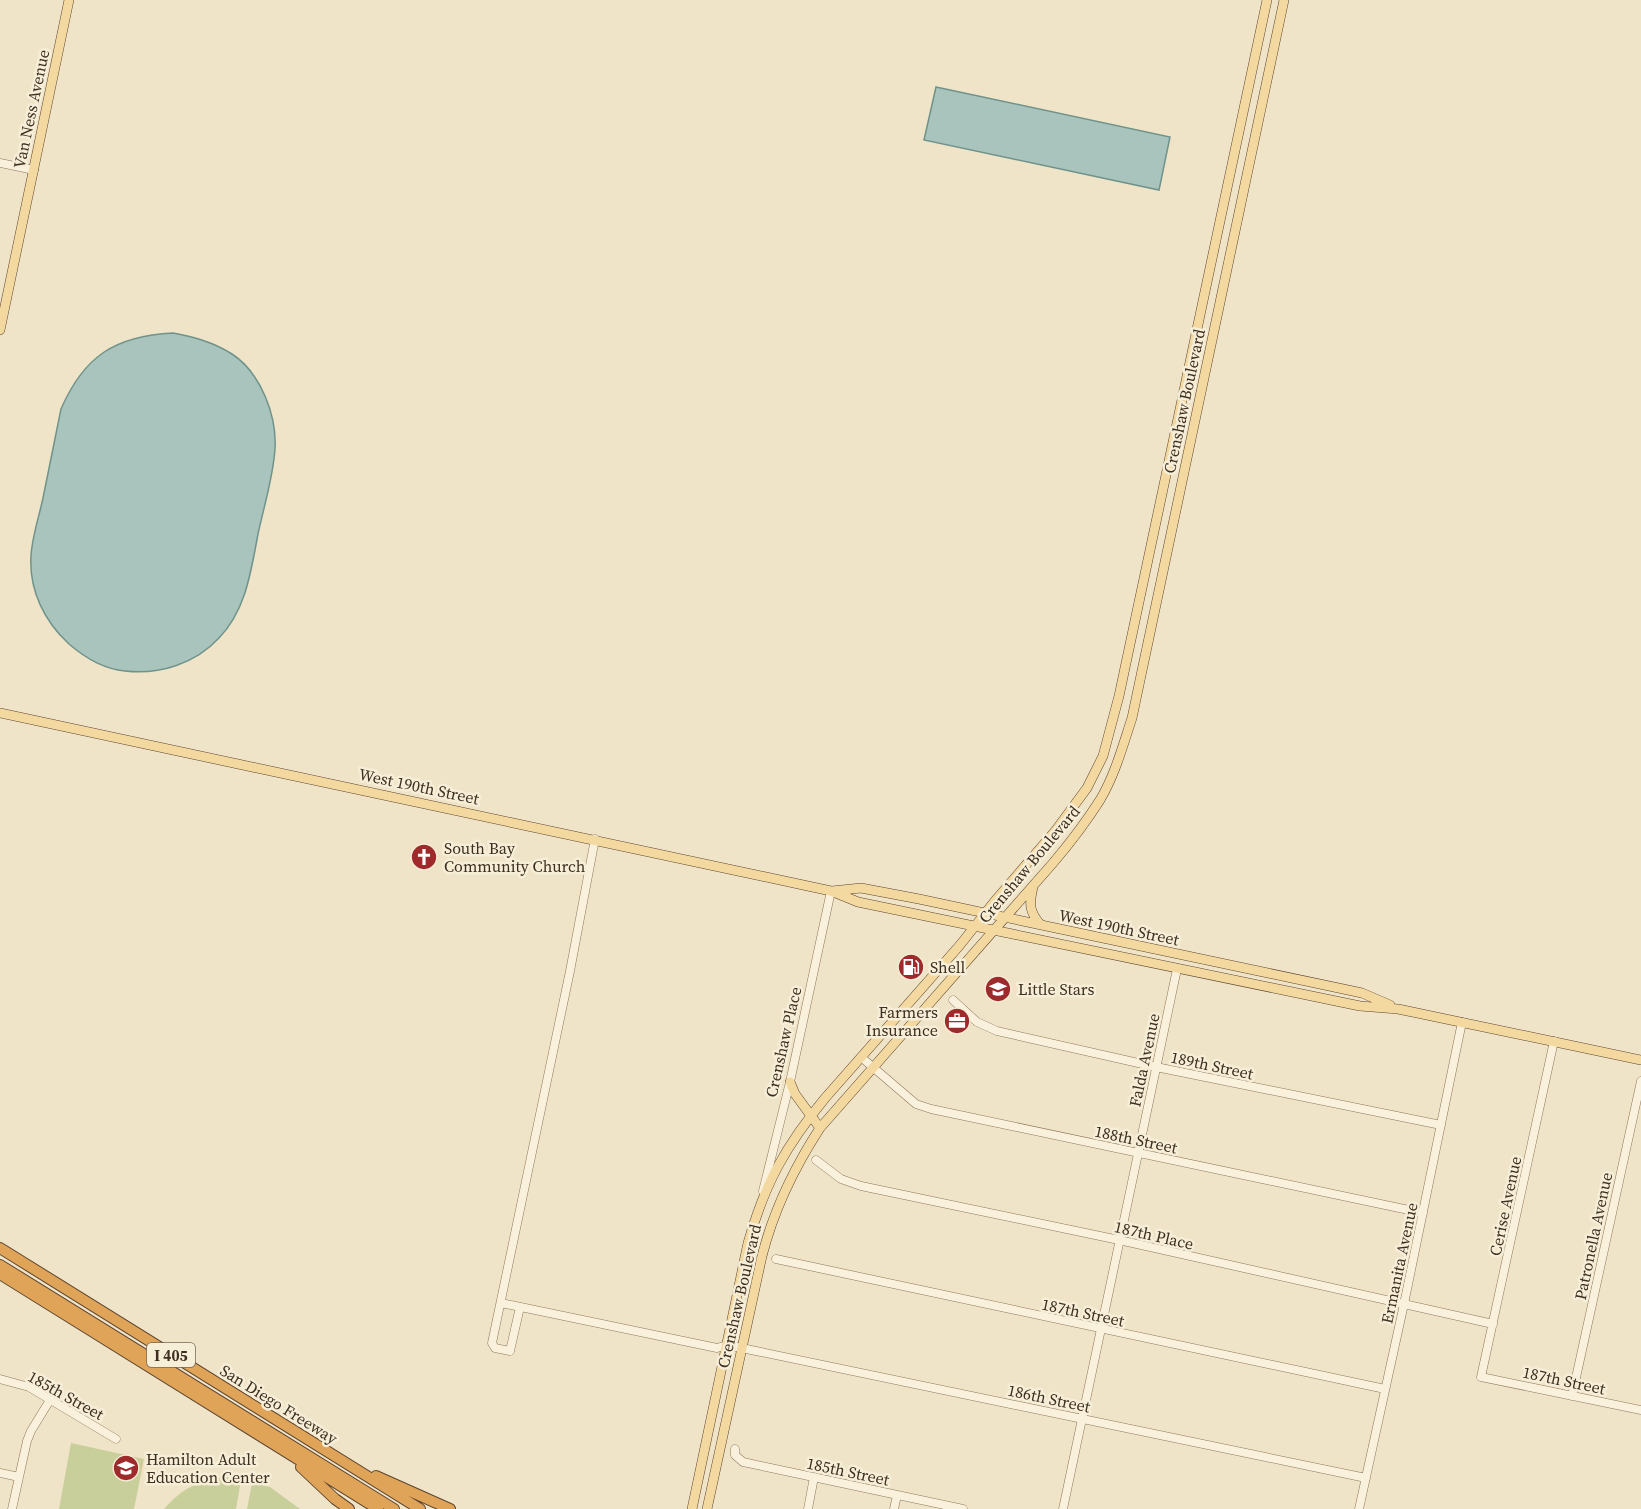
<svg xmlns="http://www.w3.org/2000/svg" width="1641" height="1509" font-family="'Source Serif 4',serif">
<rect width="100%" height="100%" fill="#f0e4c8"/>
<path fill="#c9cf9b" d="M71,1443L144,1459L134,1509H59Z
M225,1477L241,1480L236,1509H164C184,1487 196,1482 225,1477Z
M252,1483L270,1487L300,1509H247Z"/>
<path fill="#a9c4bc" stroke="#6f938a" stroke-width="1.5" d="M936,87L1170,137L1159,190L924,140Z
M173,333C194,337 213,342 232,354C261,373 277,416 275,449C273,478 264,506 258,534C251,571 246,610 219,638C195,664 159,675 125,671C104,669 84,657 69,644C44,621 29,590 31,556C32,537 39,517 43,498C49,468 55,439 61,409C84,356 115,336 173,333Z"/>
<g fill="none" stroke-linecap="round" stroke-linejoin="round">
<g stroke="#8d765c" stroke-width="9">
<path id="minor" d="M0,163L34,170
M953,1000L977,1022L997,1031L1156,1067L1441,1125
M1554,1041L1481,1377L1641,1410
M861,1057L916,1104L931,1109L1423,1213
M816,1160L841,1179L861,1186L1119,1240L1493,1324
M763,1191L790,1082L831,891
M776,1259L1385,1389
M501,1303L717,1348L727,1345L756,1351L1366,1478
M520,1307L510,1351L495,1348L492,1343L570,971L595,839
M0,1379L29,1387L116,1439
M1572,1396L1641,1081
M735,1449V1455L743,1462L963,1509
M0,1473L19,1477
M12,1509L27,1441L31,1431L50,1400
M808,1509L814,1477
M894,1509L897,1495
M1063,1509L1177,969
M1359,1509L1404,1304L1462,1022"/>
</g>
<g stroke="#5b4430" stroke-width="10">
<path id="major" d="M0,330L69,0
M0,713L831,891L858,902L1360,1006L1398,1009L1641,1060
M1033,887C1029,904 1029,912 1041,925
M832,891L861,888L919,899L1362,993L1390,1005
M790,1082L795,1094L820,1128
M692,1509L748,1243C765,1183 786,1145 826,1097L960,945L994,902L1056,830L1087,788L1103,756L1119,696L1267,0
M707,1509L762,1256C774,1209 794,1168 820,1128L1053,863C1070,843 1086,822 1100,800C1115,775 1123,745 1132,718L1284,0"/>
</g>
<g stroke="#5b4430" stroke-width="12">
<path id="highway" d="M0,1248L420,1509
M0,1265L394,1509
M0,1274L378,1509
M301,1467L335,1499L349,1509
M376,1476L450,1509"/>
</g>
<use href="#minor" stroke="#faf1dc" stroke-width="8"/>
<use href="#major" stroke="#f3d9a0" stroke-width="9"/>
<use href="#highway" stroke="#e0a458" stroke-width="10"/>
</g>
<defs>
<g id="church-disc" transform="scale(1.35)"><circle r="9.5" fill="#9e2a2b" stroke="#f7eed8"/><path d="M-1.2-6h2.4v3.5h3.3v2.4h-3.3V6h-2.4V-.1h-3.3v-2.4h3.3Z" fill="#fff"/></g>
<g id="fuel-disc" transform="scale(1.35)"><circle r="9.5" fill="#9e2a2b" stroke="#f7eed8"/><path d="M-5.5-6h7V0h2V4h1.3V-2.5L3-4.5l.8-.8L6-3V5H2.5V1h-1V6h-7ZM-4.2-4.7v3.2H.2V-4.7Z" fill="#fff"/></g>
<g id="school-disc" transform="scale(1.35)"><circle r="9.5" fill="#9e2a2b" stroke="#f7eed8"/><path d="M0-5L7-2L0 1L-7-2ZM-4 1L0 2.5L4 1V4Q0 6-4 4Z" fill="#fff"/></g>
<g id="office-disc" transform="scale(1.35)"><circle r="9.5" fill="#9e2a2b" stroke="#f7eed8"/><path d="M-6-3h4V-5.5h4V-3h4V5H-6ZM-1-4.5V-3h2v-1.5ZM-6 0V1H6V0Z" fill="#fff"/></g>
</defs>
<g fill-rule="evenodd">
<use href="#church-disc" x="424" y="857"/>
<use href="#fuel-disc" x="911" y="967"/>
<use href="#school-disc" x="998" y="989"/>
<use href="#office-disc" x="957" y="1021"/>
<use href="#school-disc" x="126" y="1468"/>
</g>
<g text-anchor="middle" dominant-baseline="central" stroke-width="5" stroke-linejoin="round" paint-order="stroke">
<rect fill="#f7eed8" stroke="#756857" stroke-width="1.5" x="147" y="1343" width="48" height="24" rx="4.5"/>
<g font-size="15" font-weight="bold" fill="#3d2e20">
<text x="171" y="1355">I 405</text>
</g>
<g font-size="16" fill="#3d2e20" stroke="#f7eed8">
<text transform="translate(31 109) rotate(-78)">Van Ness Avenue</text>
<text transform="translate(1184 401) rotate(-78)">Crenshaw Boulevard</text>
<text transform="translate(419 786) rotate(12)">West 190th Street</text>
<text transform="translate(1029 864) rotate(-50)">Crenshaw Boulevard</text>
<text transform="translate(1119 927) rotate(12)">West 190th Street</text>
<text transform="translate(783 1042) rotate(-77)">Crenshaw Place</text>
<text transform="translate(1144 1060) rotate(-78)">Falda Avenue</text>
<text transform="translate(1212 1065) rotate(12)">189th Street</text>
<text transform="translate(1136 1139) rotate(12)">188th Street</text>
<text transform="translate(1505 1206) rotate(-78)">Cerise Avenue</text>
<text transform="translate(1154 1235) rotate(13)">187th Place</text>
<text transform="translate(1593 1236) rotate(-78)">Patronella Avenue</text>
<text transform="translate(1399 1263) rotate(-78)">Ermanita Avenue</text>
<text transform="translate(739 1296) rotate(-77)">Crenshaw Boulevard</text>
<text transform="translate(1083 1312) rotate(12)">187th Street</text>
<text transform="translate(1564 1380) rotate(12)">187th Street</text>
<text transform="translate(66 1395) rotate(29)">185th Street</text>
<text transform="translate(1049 1398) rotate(12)">186th Street</text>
<text transform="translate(279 1404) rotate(32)">San Diego Freeway</text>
<text transform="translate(848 1471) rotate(12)">185th Street</text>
</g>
<g font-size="16" fill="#3d2e20" stroke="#f7eed8" text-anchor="start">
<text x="444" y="848">South Bay<tspan x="444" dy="18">Community Church</tspan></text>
<text x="930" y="967">Shell</text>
<text x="1018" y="989">Little Stars</text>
<text x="938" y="1012" text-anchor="end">Farmers<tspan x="938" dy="18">Insurance</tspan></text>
<text x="146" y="1459">Hamilton Adult<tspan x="146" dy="18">Education Center</tspan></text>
</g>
</g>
</svg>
